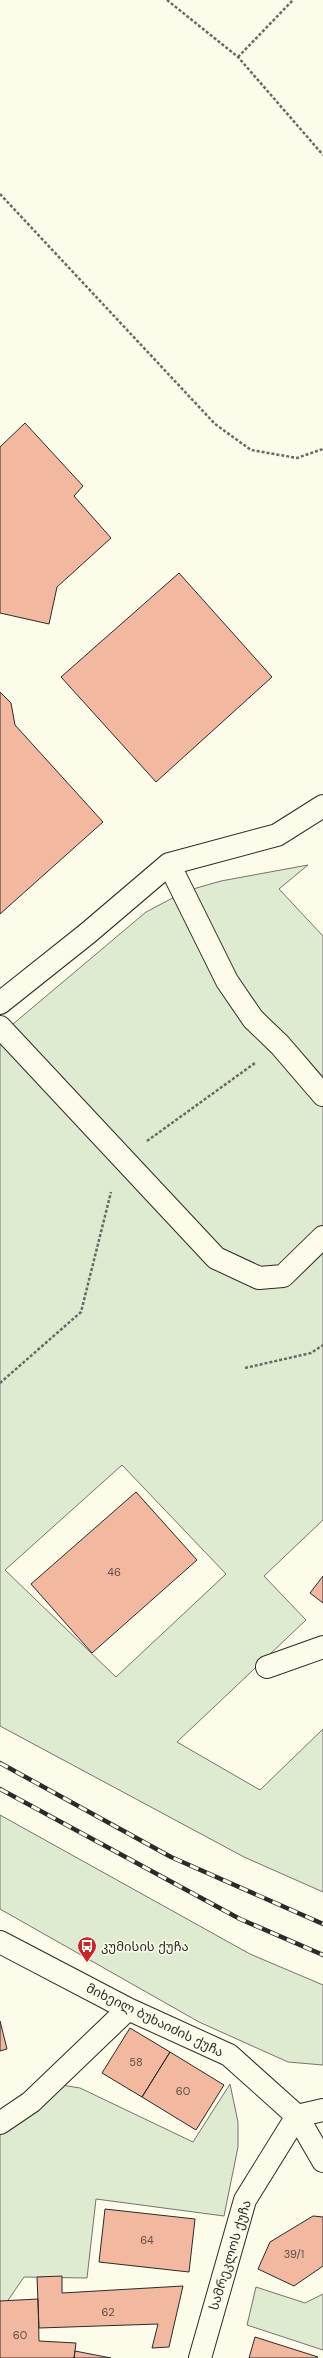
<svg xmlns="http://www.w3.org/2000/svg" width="323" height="2358" font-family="'DM Sans','Noto Sans Georgian',sans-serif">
<rect width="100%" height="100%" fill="#fdfbea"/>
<path fill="#deebd1" stroke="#74746e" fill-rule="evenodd" d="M308,865L279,889L323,936V1520L264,1576L306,1620L177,1742L260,1790L323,1729V1892L244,1857L0,1726V1035L146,912L186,891L221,881ZM122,1465L226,1574L116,1677L5,1570Z
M0,1815L250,1954L323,1985V2065L288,2062L199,2022L0,1909Z
M42,2082L80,2088L193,2142L230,2084L238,2122V2147L224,2216L96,2199L87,2278L24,2277L0,2312V2111Z
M256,2287L305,2303L323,2294V2350L247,2325Z"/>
<path fill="#f2b8a0" stroke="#2b2b2b" d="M25,423L83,486L74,496L111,538L57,587L49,624L0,613V447Z
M179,573L272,677L156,782L61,677Z
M0,692L11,703L15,725L103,822L0,914Z
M136,1492L197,1560L92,1653L31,1584Z
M323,1576V1603L310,1593Z
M0,2021L7,2049L0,2051Z
M130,2028L170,2052L142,2097L102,2073Z
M170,2052L224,2085L196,2130L142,2097Z
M105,2209L195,2219L189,2272L99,2262Z
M313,2216L323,2217V2266L294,2286L258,2269L270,2242Z
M62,2276V2293L183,2286L169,2347L152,2348L158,2324L39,2328L37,2277Z
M38,2299L39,2341L76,2343L74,2358H0V2301Z
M255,2337L318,2357L317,2358H249Z
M75,2351L111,2358H74Z"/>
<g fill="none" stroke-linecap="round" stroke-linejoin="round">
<g stroke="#2b2b2b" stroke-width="24">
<path id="minor" d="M169,864L227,981L253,1019L280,1045L323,1095
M0,1003L88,933L169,864L277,835L323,806
M0,1027L216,1258L259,1278L283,1276L323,1237
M267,1667L323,1647
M0,1942L128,2009L229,2055L297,2116L323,2161
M297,2116L323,2110
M0,2123L31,2102L128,2009
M200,2358L245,2200L297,2116"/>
</g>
<path stroke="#6a6964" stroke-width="2.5" stroke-dasharray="3 2" stroke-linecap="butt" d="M167,0L238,57L323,155
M238,57L293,0
M0,194L215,424L251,450L297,458L323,449
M147,1141L255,1063
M245,1368L311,1353L323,1345
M0,1383L81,1312L111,1192"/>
<use href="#minor" stroke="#fdfbea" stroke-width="22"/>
<g stroke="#2b2b2b" stroke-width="4.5">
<path id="rail" d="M0,1763L171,1857L323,1924
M0,1789L240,1919L323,1955"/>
</g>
<use href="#rail" stroke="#fdfbea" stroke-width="3" stroke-dasharray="9" stroke-linecap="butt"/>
</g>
<defs>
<g id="bus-pin" transform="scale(1)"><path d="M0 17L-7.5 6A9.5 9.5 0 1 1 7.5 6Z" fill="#c62828" stroke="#fdfbea"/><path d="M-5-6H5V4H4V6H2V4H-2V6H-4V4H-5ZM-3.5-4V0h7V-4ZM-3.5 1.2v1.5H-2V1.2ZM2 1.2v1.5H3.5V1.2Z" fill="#fff"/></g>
</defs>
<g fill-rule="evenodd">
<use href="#bus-pin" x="87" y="1946"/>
</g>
<g text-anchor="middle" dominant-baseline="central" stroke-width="3" stroke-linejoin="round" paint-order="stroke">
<g font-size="11" fill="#5d4e48">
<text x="114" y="1572">46</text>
<text x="136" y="2062">58</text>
<text x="183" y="2091">60</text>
<text x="147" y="2240">64</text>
<text x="294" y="2254">39/1</text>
<text x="108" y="2312">62</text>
<text x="20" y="2335">60</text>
</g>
<g font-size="13" fill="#2b2b2b" stroke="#fdfbea" text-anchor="start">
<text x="101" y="1946">კუმისის ქუჩა</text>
</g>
<g font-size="13" fill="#2b2b2b" stroke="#fdfbea">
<text transform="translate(155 2020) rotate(26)">მიხეილ ბუხაიძის ქუჩა</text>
<text transform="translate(230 2255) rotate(-73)">სამრეკლოს ქუჩა</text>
</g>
</g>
</svg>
